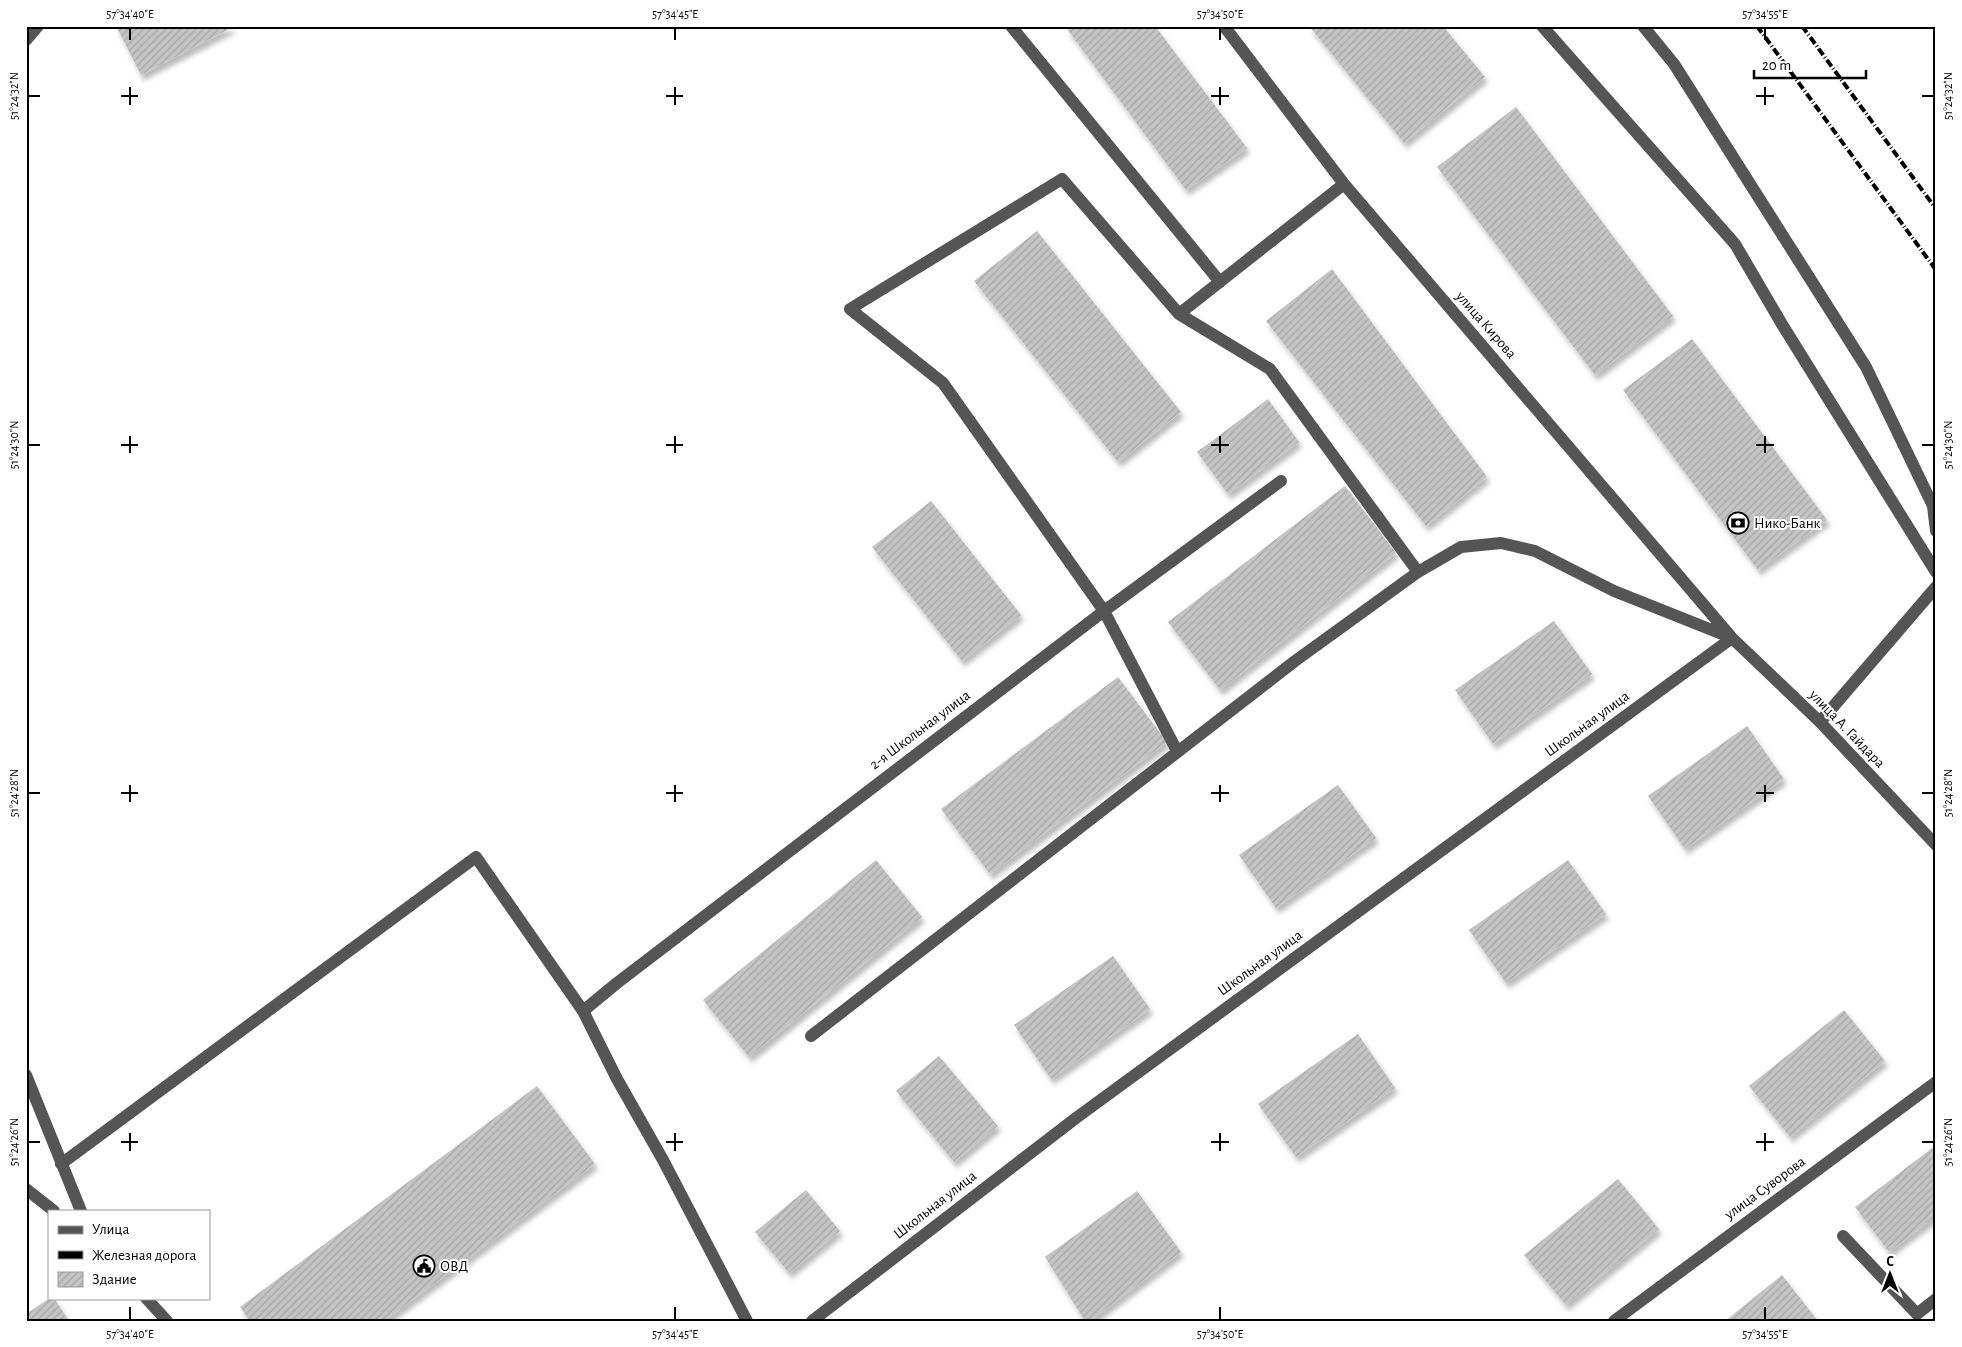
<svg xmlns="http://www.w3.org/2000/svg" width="1962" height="1347" font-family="'Alegreya Sans',sans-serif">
<defs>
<pattern id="building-hatch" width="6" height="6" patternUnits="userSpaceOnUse" patternTransform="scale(1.25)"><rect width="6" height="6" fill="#c4c4c4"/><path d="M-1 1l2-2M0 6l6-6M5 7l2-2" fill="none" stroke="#a7a7a7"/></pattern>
<filter id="shadow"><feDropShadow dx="3" dy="5.5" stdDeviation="2.5" flood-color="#0004"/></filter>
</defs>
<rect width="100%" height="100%" fill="#fff"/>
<path fill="url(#building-hatch)" filter="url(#shadow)" d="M116,26H235L141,75Z
M1071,26H1155L1247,148L1186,190L1067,29Z
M1309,26H1443L1485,77L1404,143Z
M1516,107L1673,316L1595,375L1437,167Z
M1037,231L1181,412L1118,462L974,281Z
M1332,269L1487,477L1426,526L1266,321Z
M1692,339L1827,520L1758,570L1623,390Z
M1268,399L1299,442L1228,494L1197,452Z
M1345,486L1396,553L1220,690L1168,622Z
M931,501L1021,615L962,661L872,547Z
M1554,621L1592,674L1493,744L1455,690Z
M1118,677L1167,742L990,874L941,809Z
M1747,726L1784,779L1685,849L1648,796Z
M1338,785L1376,838L1276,908L1239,855Z
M876,860L922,917L749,1057L703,1000Z
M1568,860L1606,914L1506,983L1469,930Z
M1113,956L1150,1009L1051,1079L1014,1025Z
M1844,1010L1885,1061L1790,1137L1749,1086Z
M1358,1034L1395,1088L1296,1157L1258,1104Z
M939,1056L998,1126L954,1162L896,1091Z
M537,1086L595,1164L384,1321H250L240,1307Z
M1936,1145V1216L1889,1252L1855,1207Z
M1618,1179L1659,1229L1566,1305L1524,1255Z
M806,1190L840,1231L789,1273L755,1232Z
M1137,1191L1181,1252L1090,1321H1085L1045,1257Z
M1782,1275L1818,1321H1725Z
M50,1298H54L69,1321H26V1314Z"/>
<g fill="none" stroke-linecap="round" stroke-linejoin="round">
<path stroke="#555" stroke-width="12" d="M1011,26L1220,282
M1224,26L1344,184L1732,638L1820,722L1936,845
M1542,26L1735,244L1783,326L1936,572
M1643,26L1674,64L1866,367L1933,506L1936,531
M26,40L38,26
M1179,314L1344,184
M1820,722L1936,587
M1177,751L1104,611L943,383L850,309L1062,179L1179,314L1270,369L1418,572
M583,1011L617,983L1104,611L1281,481
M811,1036L1295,661L1418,572L1461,547L1501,543L1535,551L1614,591L1732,638
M26,1075L81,1211
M61,1164L476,857L583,1011L617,1079L663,1160L747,1321
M26,1189L54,1211
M1843,1236L1917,1314L1936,1299
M146,1298L167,1321
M812,1321L1076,1118L1732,638
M1614,1321L1936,1082"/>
<path stroke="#000" stroke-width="4" stroke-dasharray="8 2.5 1 2.5" stroke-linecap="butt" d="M1757,26L1936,270
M1802,26L1936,209"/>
</g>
<path fill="none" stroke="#000" stroke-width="2" d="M130,28V40M675,28V40M1220,28V40M1765,28V40M130,87V105M675,87V105M1220,87V105M1765,87V105M28,96H40M121,96H138M666,96H683M1211,96H1229M1756,96H1774M1922,96H1934M130,436V453M675,436V453M1220,436V453M1765,436V453M28,445H40M121,445H138M666,445H683M1211,445H1229M1756,445H1774M1922,445H1934M130,785V802M675,785V802M1220,785V802M1765,785V802M28,793H40M121,793H138M666,793H683M1211,793H1229M1756,793H1774M1922,793H1934M130,1133V1151M675,1133V1151M1220,1133V1151M1765,1133V1151M28,1142H40M121,1142H138M666,1142H683M1211,1142H1229M1756,1142H1774M1922,1142H1934M130,1307V1320M675,1307V1320M1220,1307V1320M1765,1307V1320"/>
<defs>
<g id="bank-ring" transform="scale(1.125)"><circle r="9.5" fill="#fff" stroke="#000" stroke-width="1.5"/><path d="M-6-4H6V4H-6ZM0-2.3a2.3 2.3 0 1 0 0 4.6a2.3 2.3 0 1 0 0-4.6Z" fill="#000"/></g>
<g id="civic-ring" transform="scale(1.125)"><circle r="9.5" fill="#fff" stroke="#000" stroke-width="1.5"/><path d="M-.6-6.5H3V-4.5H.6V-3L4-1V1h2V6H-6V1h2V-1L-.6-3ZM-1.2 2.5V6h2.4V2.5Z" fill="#000"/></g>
</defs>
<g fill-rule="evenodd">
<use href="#bank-ring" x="1738" y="523"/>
<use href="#civic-ring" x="424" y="1266"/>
</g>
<g text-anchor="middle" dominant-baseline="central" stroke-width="4" stroke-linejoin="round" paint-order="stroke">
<g font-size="15" fill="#000" stroke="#fff">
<text transform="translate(1486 325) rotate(49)">улица Кирова</text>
<text transform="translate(1587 724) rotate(-36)">Школьная улица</text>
<text transform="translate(1847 729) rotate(46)">улица А. Гайдара</text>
<text transform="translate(920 730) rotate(-37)">2-я Школьная улица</text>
<text transform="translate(1260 963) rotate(-36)">Школьная улица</text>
<text transform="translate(1765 1188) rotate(-36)">улица Суворова</text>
<text transform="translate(935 1205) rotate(-38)">Школьная улица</text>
</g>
<g font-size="15" fill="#000" stroke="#fff" text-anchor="start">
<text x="1754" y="523">Нико-Банк</text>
<text x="440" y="1266">ОВД</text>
</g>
</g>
<rect width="1962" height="1347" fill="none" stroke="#ffffff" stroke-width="55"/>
<rect x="48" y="1210" width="162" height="90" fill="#ffffff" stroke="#999999"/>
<rect x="58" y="1226" width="25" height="8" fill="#555555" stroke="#999999"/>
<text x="92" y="1234" font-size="15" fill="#000000">Улица</text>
<rect x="58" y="1251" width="25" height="8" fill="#000000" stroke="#999999"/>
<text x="92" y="1260" font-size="15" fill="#000000">Железная дорога</text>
<rect x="58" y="1272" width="25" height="15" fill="url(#building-hatch)" stroke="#999999"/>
<text x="92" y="1284" font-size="15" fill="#000000">Здание</text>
<g transform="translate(1890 1274)" stroke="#ffffff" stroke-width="4" paint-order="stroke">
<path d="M0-4L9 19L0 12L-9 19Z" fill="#000000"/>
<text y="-8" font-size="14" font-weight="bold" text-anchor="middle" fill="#000000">С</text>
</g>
<path d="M1754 70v8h112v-8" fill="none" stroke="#000000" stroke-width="2.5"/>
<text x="1762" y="70" font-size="15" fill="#000000" stroke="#ffffff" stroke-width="4" paint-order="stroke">20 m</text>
<rect x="28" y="28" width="1906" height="1292" fill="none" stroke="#000" stroke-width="2"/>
<g font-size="12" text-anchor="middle" fill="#000">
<text x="130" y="18">57°34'40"E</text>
<text x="675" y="18">57°34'45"E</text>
<text x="1220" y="18">57°34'50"E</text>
<text x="1765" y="18">57°34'55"E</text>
<text transform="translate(14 96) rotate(-90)" y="4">51°24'32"N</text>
<text transform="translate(1948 96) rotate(-90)" y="4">51°24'32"N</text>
<text transform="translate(14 445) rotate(-90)" y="4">51°24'30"N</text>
<text transform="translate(1948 445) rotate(-90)" y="4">51°24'30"N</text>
<text transform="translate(14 793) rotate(-90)" y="4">51°24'28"N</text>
<text transform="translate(1948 793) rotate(-90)" y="4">51°24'28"N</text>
<text transform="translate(14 1142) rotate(-90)" y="4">51°24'26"N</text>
<text transform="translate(1948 1142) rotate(-90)" y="4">51°24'26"N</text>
<text x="130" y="1338">57°34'40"E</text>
<text x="675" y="1338">57°34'45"E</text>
<text x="1220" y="1338">57°34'50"E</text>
<text x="1765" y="1338">57°34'55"E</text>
</g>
</svg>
